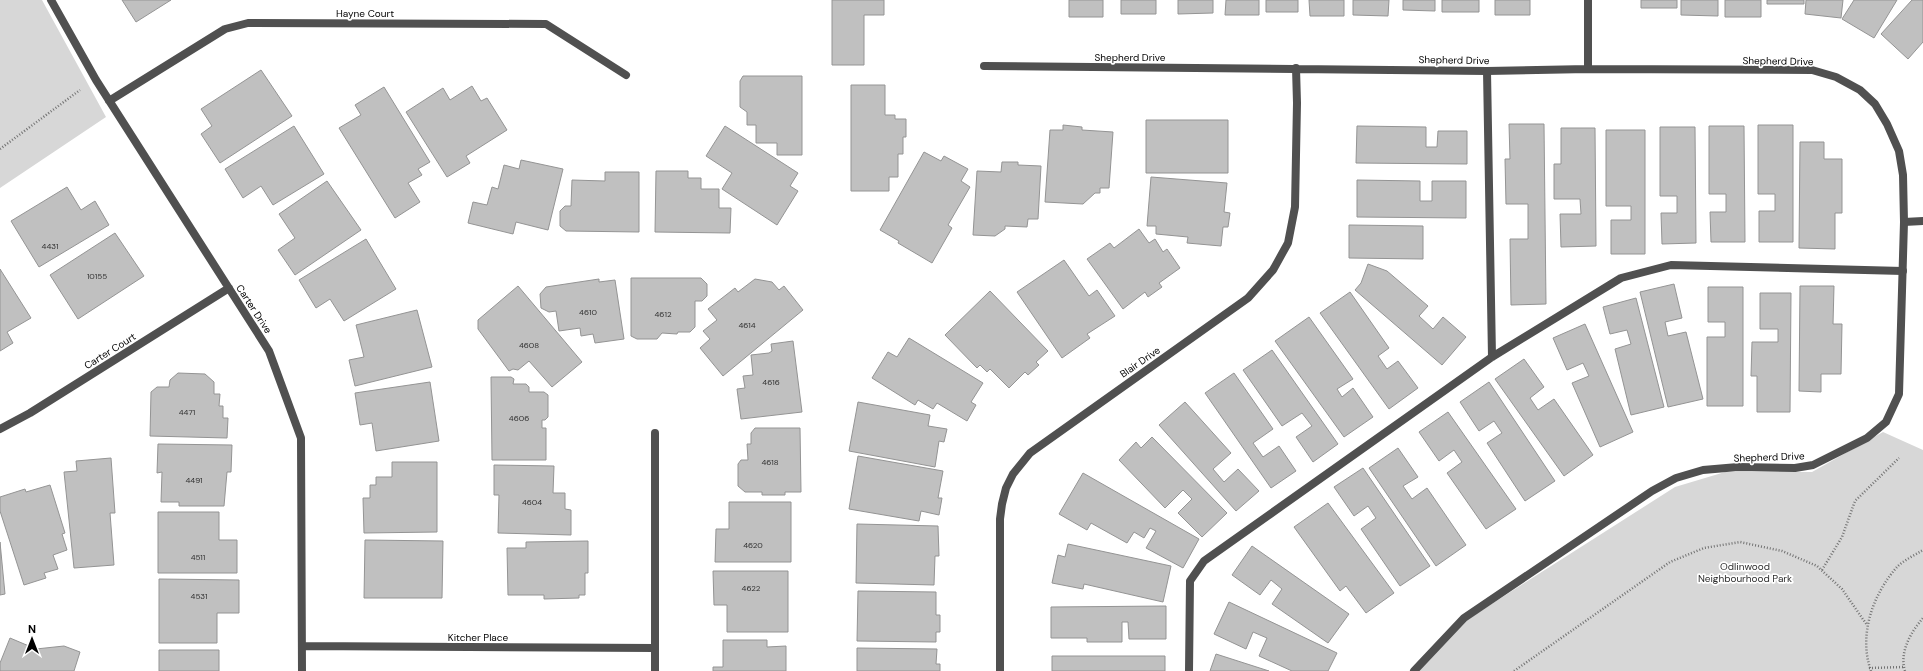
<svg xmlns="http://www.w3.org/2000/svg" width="1923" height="671" font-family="'DM Sans',sans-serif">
<rect width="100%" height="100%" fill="#fff"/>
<path fill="#d7d7d7" d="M0,0H42L106,117L0,188Z
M1883,432L1923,450V671H1418L1465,621L1675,487L1725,472H1812Z"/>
<path fill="#c0c0c0" stroke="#949494" d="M122,0H171L136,22Z
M832,0H884V15H864V65H832Z
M1069,0H1103V17H1069Z
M1121,0H1156V14H1121Z
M1178,0H1213V13L1178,14Z
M1226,0H1259V15H1225Z
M1266,0H1298V12H1266Z
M1309,0H1344V16H1310Z
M1353,0H1389L1388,16L1353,15Z
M1403,0H1435V11L1403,10Z
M1442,0H1479V12H1442Z
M1495,0H1530V15H1495Z
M1641,0H1677V8H1641Z
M1681,0H1718V16L1681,15Z
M1725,0H1761V17H1725Z
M1767,0H1804V4H1767Z
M1806,0H1843L1841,18L1805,14Z
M1854,0H1897L1874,38L1842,19Z
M1912,0H1923V42L1908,59L1881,34Z
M261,70L292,116L220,163L201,134L212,126L201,109Z
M743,76H802V155H777V143H756V125H747V112L740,107V81Z
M851,85H885V115H895V119H906V137H903V154H898V177H889V191H851Z
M472,86L481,101L487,98L507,130L466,156L470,163L447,177L406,112L443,88L450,100Z
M384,87L430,162L418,169L422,175L408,183L420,202L395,218L339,128L361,115L355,105Z
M1146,120H1228V173H1146Z
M1509,124H1544L1546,304L1511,305L1510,239H1528V204H1506L1505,159H1510Z
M1063,125L1082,127V130L1113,132L1109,188H1100V193H1095L1083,204L1045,202L1050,130H1063Z
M1758,125H1793V242H1759V211H1775V194H1758Z
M294,126L324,174L273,205L261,186L243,198L225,169Z
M725,126L798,173L790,186L798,191L777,225L722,189L732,173L706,156Z
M1357,126L1426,127V147H1437L1438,131H1467V164L1356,163Z
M1709,126H1744L1745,242H1711L1710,212H1726V194H1709Z
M1660,127H1695L1696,243L1662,244L1661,213H1677V196H1660Z
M1561,128H1595L1596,246L1561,247L1560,214H1581L1580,199H1554V164H1561Z
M1606,130H1645V254H1611V220H1631V206H1606Z
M1800,142H1824V159H1842V213H1835V249L1799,248Z
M924,152L941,161L944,156L968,169L961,181L970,187L948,225L952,228L932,263L898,243L899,241L880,230Z
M521,160L563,169L548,230L516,222L513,234L468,223L473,202L487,205L492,187L498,189L504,165L519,169Z
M1002,162H1018V165L1041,166L1038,219H1028L1027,227L1005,226V229L995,236L973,235L977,171L1001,172Z
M656,171H688V178H701V189H719V208H731L730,233L655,232Z
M605,172H639V232L566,231L560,226V211L565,206H571L572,180L605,181Z
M1151,177L1227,183L1224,212L1230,213L1228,227H1223L1221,246L1187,243L1188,237L1156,234V226H1147Z
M1357,180L1420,181V201H1432V181H1466V218L1357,217Z
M327,181L361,230L295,275L278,250L295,238L279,214Z
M67,187L81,210L95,201L109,225L39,267L11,221Z
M1349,225L1423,226V259L1349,258Z
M1139,229L1149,243L1155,239L1163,252L1167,249L1180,268L1159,283L1162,287L1148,297L1145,292L1123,309L1087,259L1110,243L1114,248Z
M115,233L144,276L78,319L50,275Z
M366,239L396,289L344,321L330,299L316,308L299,280Z
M1064,260L1089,296L1097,290L1115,316L1087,334L1090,338L1062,358L1017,292Z
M1368,264L1387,271L1428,306L1419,316L1433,329L1443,317L1466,337L1442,365L1355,290L1361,283Z
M0,269L31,318L7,332L13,343L0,351Z
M631,278H701L707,284V296L702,301H695V327L690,332H678L677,334L662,333L657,339H637L631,336Z
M599,279V282L615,280L624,339L595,343L593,334L581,336L580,328L559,331L556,311L549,312L541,308L540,294L546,287Z
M755,279L772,282L779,290L784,286L803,310L723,376L700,348L710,339L703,331L717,320L708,309L735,288L738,292Z
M1674,284L1682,318L1665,322L1668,336L1686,332L1703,399L1668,407L1640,292Z
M518,286L582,362L552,387L529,361L518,370L513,369L509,371L478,329V320Z
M1800,286H1834L1833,324H1842L1841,374H1821V392L1799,391Z
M1708,287H1743V406H1707V337H1725V322H1708Z
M990,291L1048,351L1036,362L1039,365L1028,375L1025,372L1009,388L990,369L987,372L980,365L977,368L945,335Z
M1350,292L1389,348L1378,356L1387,369L1398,361L1418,388L1389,409L1320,313Z
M1760,293H1791L1790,412H1757V376H1751L1752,342H1778V329H1760Z
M1636,298L1664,407L1631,415L1615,349L1631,344L1627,330L1610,334L1603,307Z
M417,310L432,367L355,386L349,360L364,357L356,325Z
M1309,317L1353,379L1337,389L1342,397L1353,388L1373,417L1344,437L1275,341Z
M1585,324L1633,432L1600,447L1572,383L1589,376L1583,363L1567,370L1553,338Z
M909,338L983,383L971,402L976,405L967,421L937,403L933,409L918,400L915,405L872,378L888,352L897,357Z
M793,341L802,412L741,419L737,389L745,388L743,376L753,375L751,355L769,353L772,351L771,344Z
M1272,350L1338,444L1313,462L1296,437L1312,426L1302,413L1282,426L1243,370Z
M1524,359L1544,387L1530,398L1538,410L1554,399L1593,455L1564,476L1495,379Z
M178,373L205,374L214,382V394H220L219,406H223V418H228L227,438L150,436L151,392L157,387H169L170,380Z
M1234,373L1273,429L1253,443L1263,457L1279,446L1296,471L1271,488L1205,393Z
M491,377H511L514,379L513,384H526L529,387V392H544L548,395V417L545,420H542V428H546V460H492Z
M430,382L439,441L376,451L372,423L360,425L355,393Z
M1489,382L1555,481L1525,501L1487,443L1502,433L1494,421L1479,431L1460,402Z
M858,402L930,415L928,426L947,429L944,442L939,441L935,467L849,451Z
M1185,402L1231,453L1213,469L1224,482L1238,469L1259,491L1236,511L1159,425Z
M1448,412L1516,509L1486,529L1447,473L1462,462L1454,450L1439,461L1419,432Z
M755,428H800L801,492H785V495H762V492H745L738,486V464L741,460H748L747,444H751V433Z
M1152,437L1227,513L1202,537L1178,513L1192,499L1183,490L1165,508L1119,460L1136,442L1141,448Z
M158,444L232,445L231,472H227L224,506H179V502H161L162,472L157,473Z
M1398,448L1418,477L1403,486L1412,499L1427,488L1466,545L1436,566L1369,468Z
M858,456L943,471L938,498H942L939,515L921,511L919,521L849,509Z
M111,458L115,513H110L114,565L74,568L64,472L77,471L76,461Z
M392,462H437V532L364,533L363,498H370V485H376V477H392Z
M494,465L554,466L553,493H565V509L571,510V535L498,533L499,495H494Z
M1363,468L1430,566L1400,586L1361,529L1376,518L1368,506L1354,516L1334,487Z
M1083,473L1199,539L1183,568L1146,548L1156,531L1150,528L1144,538L1134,532L1127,543L1091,523L1087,530L1059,514Z
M50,485L65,533L62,534L67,550L53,555L58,569L44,573L46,578L24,585L0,511V497L25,489L26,492Z
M729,502H791V562H715L716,529H729Z
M1328,503L1394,593L1366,613L1346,586L1340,591L1294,527Z
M158,512H219V540H237V573H158Z
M857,524L938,526L939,556H935L934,585L856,583Z
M365,540L443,541L442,598H364Z
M588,541V573H585V595H579V598L544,599V595H508L507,548H526V542Z
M0,542L5,594L0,595Z
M1068,544L1171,566L1163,602L1084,584L1083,589L1052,583L1058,555L1065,557Z
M1252,546L1349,614L1328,643L1272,604L1282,589L1271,580L1260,595L1232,575Z
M713,571H788V632H727V605H714Z
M159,579L239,580V613H217V643H159Z
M858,591L936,592V615H940V632H936V642L857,641Z
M1229,602L1337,653L1328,671H1292L1259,656L1267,638L1253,632L1246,649L1214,634Z
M1166,606V639H1129L1128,622H1122V642H1087V638H1051V607Z
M10,638L36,649L64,646L80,652L74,671H0V663Z
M723,640H767V647L786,646V671H713V667H723Z
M857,648L937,649L936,664H940V671H857Z
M159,650H219V671H159Z
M1216,654L1269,671H1210Z
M1052,656H1165V671H1052Z"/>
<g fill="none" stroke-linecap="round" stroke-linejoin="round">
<path stroke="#727272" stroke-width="2.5" stroke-dasharray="1 2" stroke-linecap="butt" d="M0,149L80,90
M1822,570L1842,537L1855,501L1899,458
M1869,668L1904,667
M1514,671L1670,562L1704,548L1740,542L1782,551L1817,566L1842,589L1867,625
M1871,671C1858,635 1873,594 1897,567C1904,560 1915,555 1923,550
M1905,671C1899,652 1911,632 1923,618"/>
<path stroke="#505050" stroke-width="8" d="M1487,71L1492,357
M1904,222L1923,221
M1189,671L1190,581L1204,561L1492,357L1621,278L1671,265L1903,271"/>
<path stroke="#505050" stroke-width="8" d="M51,0L96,80L269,351L301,438L302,671
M984,66L1487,71L1588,69L1812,70L1836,77L1860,90L1875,104L1887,124L1899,151L1903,175L1904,222L1899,394L1886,422L1867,438L1813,465L1795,468L1738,467L1703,470L1676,478L1652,491L1464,618L1414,671
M1588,69V0
M109,101L225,29L248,23L546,24L626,75
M0,429L30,413L229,288
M655,433V671
M302,646L655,648
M1000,671V519L1002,504L1006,488L1013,474L1030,453L1248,298L1273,270L1288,243L1295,207L1297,103L1296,68"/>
</g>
<g text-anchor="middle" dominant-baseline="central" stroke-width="3.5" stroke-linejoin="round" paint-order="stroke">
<g font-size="8" fill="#303030">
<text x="50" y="246">4431</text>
<text x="97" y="276">10155</text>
<text x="588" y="312">4610</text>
<text x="663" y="314">4612</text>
<text x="747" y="325">4614</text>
<text x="529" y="345">4608</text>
<text x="771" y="382">4616</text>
<text x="187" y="412">4471</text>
<text x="519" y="418">4606</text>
<text x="770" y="462">4618</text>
<text x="194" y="480">4491</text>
<text x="532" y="502">4604</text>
<text x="753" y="545">4620</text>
<text x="198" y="557">4511</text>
<text x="751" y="588">4622</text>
<text x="199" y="596">4531</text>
</g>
<g font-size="10" fill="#000" stroke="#fff">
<text x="365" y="13">Hayne Court</text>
<text x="1130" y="57">Shepherd Drive</text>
<text transform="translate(1454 60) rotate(1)">Shepherd Drive</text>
<text transform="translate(1778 61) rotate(1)">Shepherd Drive</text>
<text transform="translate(254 309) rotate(57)">Carter Drive</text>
<text transform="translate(110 351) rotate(-32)">Carter Court</text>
<text transform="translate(1140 362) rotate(-35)">Blair Drive</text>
<text transform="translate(1769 457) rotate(-2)">Shepherd Drive</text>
<text x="478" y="637">Kitcher Place</text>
</g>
<g font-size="10" fill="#2e2e2e" stroke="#fff">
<text x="1745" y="566">Odlinwood<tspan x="1745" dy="12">Neighbourhood Park</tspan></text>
</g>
</g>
<g transform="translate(32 639)" stroke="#ffffff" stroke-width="3" paint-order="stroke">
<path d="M0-3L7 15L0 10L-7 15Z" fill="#000000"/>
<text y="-6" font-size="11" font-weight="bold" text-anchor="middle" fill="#000000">N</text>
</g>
</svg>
